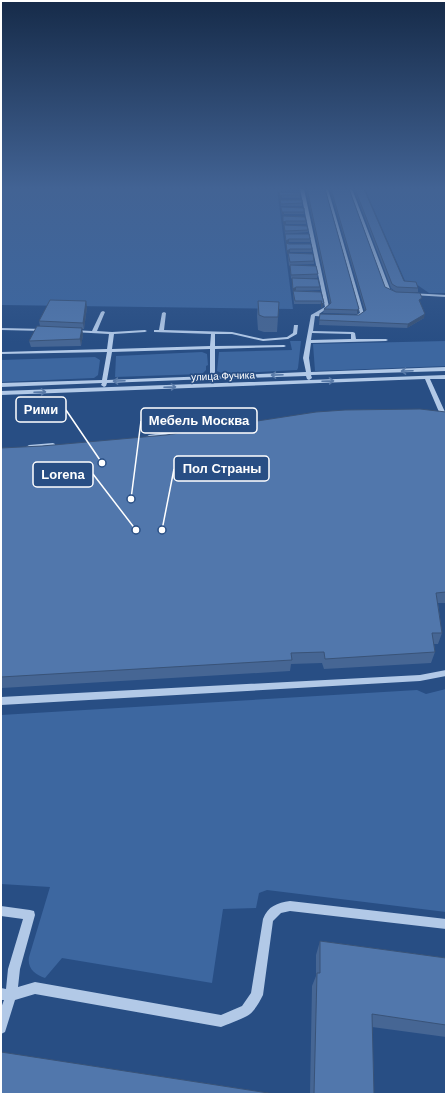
<svg xmlns="http://www.w3.org/2000/svg" width="447" height="1095" font-family="Helvetica,sans-serif">
<rect width="100%" height="100%" fill="#284e84"/>
<path fill="#3d67a0" d="M1,189H277L293,309L1,305Z
M365,189H446V293H429L416,284L406,283Z
M290,341H301L298,368L297,370L224,374L217,371L219,352L292,350Z
M446,341V366L315,371L313,344Z
M202,352L207,354L208,365L206,366V370L202,374L115,377L116,356Z
M95,357L100,360L98,375L94,378L1,382V360Z
M446,689V912L267,890L259,893L256,908L223,909L212,983L62,958L45,978C35,975 27,968 29,957L50,887L1,884V715L417,690L426,694Z"/>
<g fill="none" stroke-linecap="round" stroke-linejoin="round">
<path fill="#b2c9e7" fill-rule="evenodd" d="M300,189H304L329,307L319,314L329,315L331,316L329,317L315,316L313,331L353,332L355,333L356,339H386L388,340L386,341L311,343L309,358L311,372L446,367V371L311,375L312,378L309,380L307,379L306,376L215,379L214,382H210L209,379L107,383L106,386L104,387L101,385L102,383L1,387V383L102,380L107,352L1,354V352L107,349L109,334L73,332L71,331L73,330L92,331L101,312L103,311L105,312L97,331L112,332L145,330L147,331L145,332L114,334L112,349L210,346L211,334L154,332V330H159L162,313L164,312L166,313L164,330L232,332L263,339L287,337L293,333L294,325H298L297,334L288,339L263,341L232,334H215V346L284,345L286,346L284,347L215,349V376L306,372L303,358L311,315L325,307ZM312,333L351,334V339L311,340ZM210,349V376L107,380L112,352Z
M325,189H328L364,314L355,318L353,317L360,313Z
M349,189H352L390,289L397,293V295H393L386,290Z
M410,293L446,295V297L412,295H410Z
M1,328L45,329L47,330L45,331L1,330Z
M446,375V379H430L445,412L442,414L439,412L425,379L1,395V391Z
M208,426L211,428L210,429L149,439L146,437L149,435Z
M53,443L55,444V446L29,449L26,447L29,445Z
M446,670V676L420,681L1,705V697L420,675Z
M290,901L446,919V929L290,911L281,913L273,921L263,995C260,1001 255,1010 250,1014C245,1018 228,1024 221,1027L35,994L15,1000L5,1032L1,1034V1008L4,1000H1V988L6,989L8,969L23,919L1,916V906L30,910L34,911L35,915L20,969L18,987L35,982L221,1015L242,1006L251,993L263,919C268,906 277,903 290,901Z"/>
</g>
<path fill="#466694" d="M278,189H299V190L278,191Z
M306,189H325L359,309L358,313L357,314L323,313L324,309L330,304Z
M330,189H349L385,287L396,292L421,302H420L424,318L407,328L319,325L320,314L359,315L365,311Z
M354,189H364L404,281L418,288V292H396L391,288Z
M279,192L300,195V198H282L280,199Z
M280,200L302,203V206H281Z
M281,207L304,212V214H284L282,215Z
M283,216L306,221V224H286L283,225Z
M284,225L308,230V232L285,234L310,239V242H289L287,243L312,249V252H290L288,253L314,261V264L292,265L318,274L317,278H295L320,287V290L295,291L321,292L324,303L323,306L321,308V304H294L292,281V278L291,279L290,266H289L288,257V253L287,254L286,244Z
M258,301L278,317L277,332H264L258,330L257,316Z
M87,307L84,329H82L83,335L81,346L31,347L29,341L40,326L39,321Z
M446,412V603H438L442,633L438,644H434L435,652L431,663L324,669L322,663L291,664L290,671L2,688L1,686V448L42,446Z
M320,941L446,958V1037L372,1027L374,1094H310L312,986L316,976V955Z"/>
<path fill="#395378" d="M282,195V198L280,199V196Z
M282,212H284V214L282,215Z
M286,221V224L283,225V222Z
M289,239V242L286,244V241Z
M290,249V252L287,254V251Z
M296,287V290L293,292V289Z
M86,301L87,307L84,329L83,323Z
M324,303L323,306L321,308V304Z
M359,309L358,313L357,314V310Z
M425,314L424,318L407,328L408,324Z
M82,328L83,335L81,346L80,339Z"/>
<path fill="#5177ac" stroke="#395378" d="M307,189H325L359,309L357,310L324,309L331,303Z
M331,189H349L385,287L396,292L420,293L422,298L419,300L425,314L408,324L319,320L320,314L359,315L366,310Z
M355,189H364L404,281L416,282L418,288L397,287L392,284Z
M279,192L300,193V195H282L280,196Z
M280,200H302V203L281,204Z
M281,207L304,208V212H282Z
M283,216L305,217L306,221H286L283,222Z
M284,225L307,226L308,230L285,231Z
M285,234H309L310,239H289L286,241Z
M286,243L289,244H311L312,249H290L287,251Z
M288,253L313,254L314,261L290,262Z
M290,265L316,266L318,274L291,275Z
M292,278L318,279L320,287H296L293,289Z
M293,291L321,292L324,303L321,304L322,301H295Z
M50,300L86,301L83,323L39,321Z
M258,301L279,302L278,317H264L259,315Z
M37,326L82,328L80,339L29,341Z
M420,409L446,412V592L436,593L442,633H432L435,652L325,659L324,652L291,653L292,660L1,677V448L42,446L166,435L316,412L345,410Z
M320,941L446,958V1025L372,1014L374,1094H314L317,973H320Z
M1,1052L275,1094H1Z"/>
<defs><path id="oneway-shaft" d="M-6 0H5M1.5-3L5.5 0L1.5 3" fill="none" stroke-width="1.6" stroke-linecap="round" stroke-linejoin="round"/></defs>
<g stroke="#5879a7">
<use href="#oneway-shaft" transform="translate(407 371) rotate(178)"/>
<use href="#oneway-shaft" transform="translate(277 375) rotate(178)"/>
<use href="#oneway-shaft" transform="translate(119 381) rotate(178)"/>
<use href="#oneway-shaft" transform="translate(328 381) rotate(-2)"/>
<use href="#oneway-shaft" transform="translate(170 387) rotate(-2)"/>
<use href="#oneway-shaft" transform="translate(40 392) rotate(-2)"/>
</g>
<linearGradient id="sky" x2="0" y2="1"><stop stop-color="#162b49"/><stop offset="0.55" stop-color="#426394"/><stop offset="1" stop-color="#426394" stop-opacity="0"/></linearGradient>
<rect width="447" height="343" fill="url(#sky)"/>
<g text-anchor="middle" dominant-baseline="central" stroke-width="3.5" stroke-linejoin="round" paint-order="stroke">
<g font-size="10" fill="#fff" stroke="#284e84">
<text transform="translate(223 376) rotate(-2)">улица Фучика</text>
</g>
</g>
<path fill="none" stroke="#fff" stroke-width="1.5" d="M102 463L66 410M131 499L141 421M162 530L174 469M136 530L93 474"/>
<g fill="#fff" stroke="#284e84" stroke-width="1.5">
<circle cx="102" cy="463" r="4"/>
<circle cx="131" cy="499" r="4"/>
<circle cx="162" cy="530" r="4"/>
<circle cx="136" cy="530" r="4"/>
</g>
<g fill="#284e84" stroke="#fff" stroke-width="1.5">
<rect x="16" y="397" width="50" height="25" rx="4"/>
<rect x="141" y="408" width="116" height="25" rx="4"/>
<rect x="174" y="456" width="95" height="25" rx="4"/>
<rect x="33" y="462" width="60" height="25" rx="4"/>
</g>
<g font-size="13" text-anchor="middle" font-weight="bold" fill="#fff">
<text x="41" y="414">Рими</text>
<text x="199" y="425">Мебель Москва</text>
<text x="222" y="473">Пол Страны</text>
<text x="63" y="479">Lorena</text>
</g>
<rect width="447" height="1095" fill="none" stroke="#ffffff" stroke-width="4"/>
</svg>
